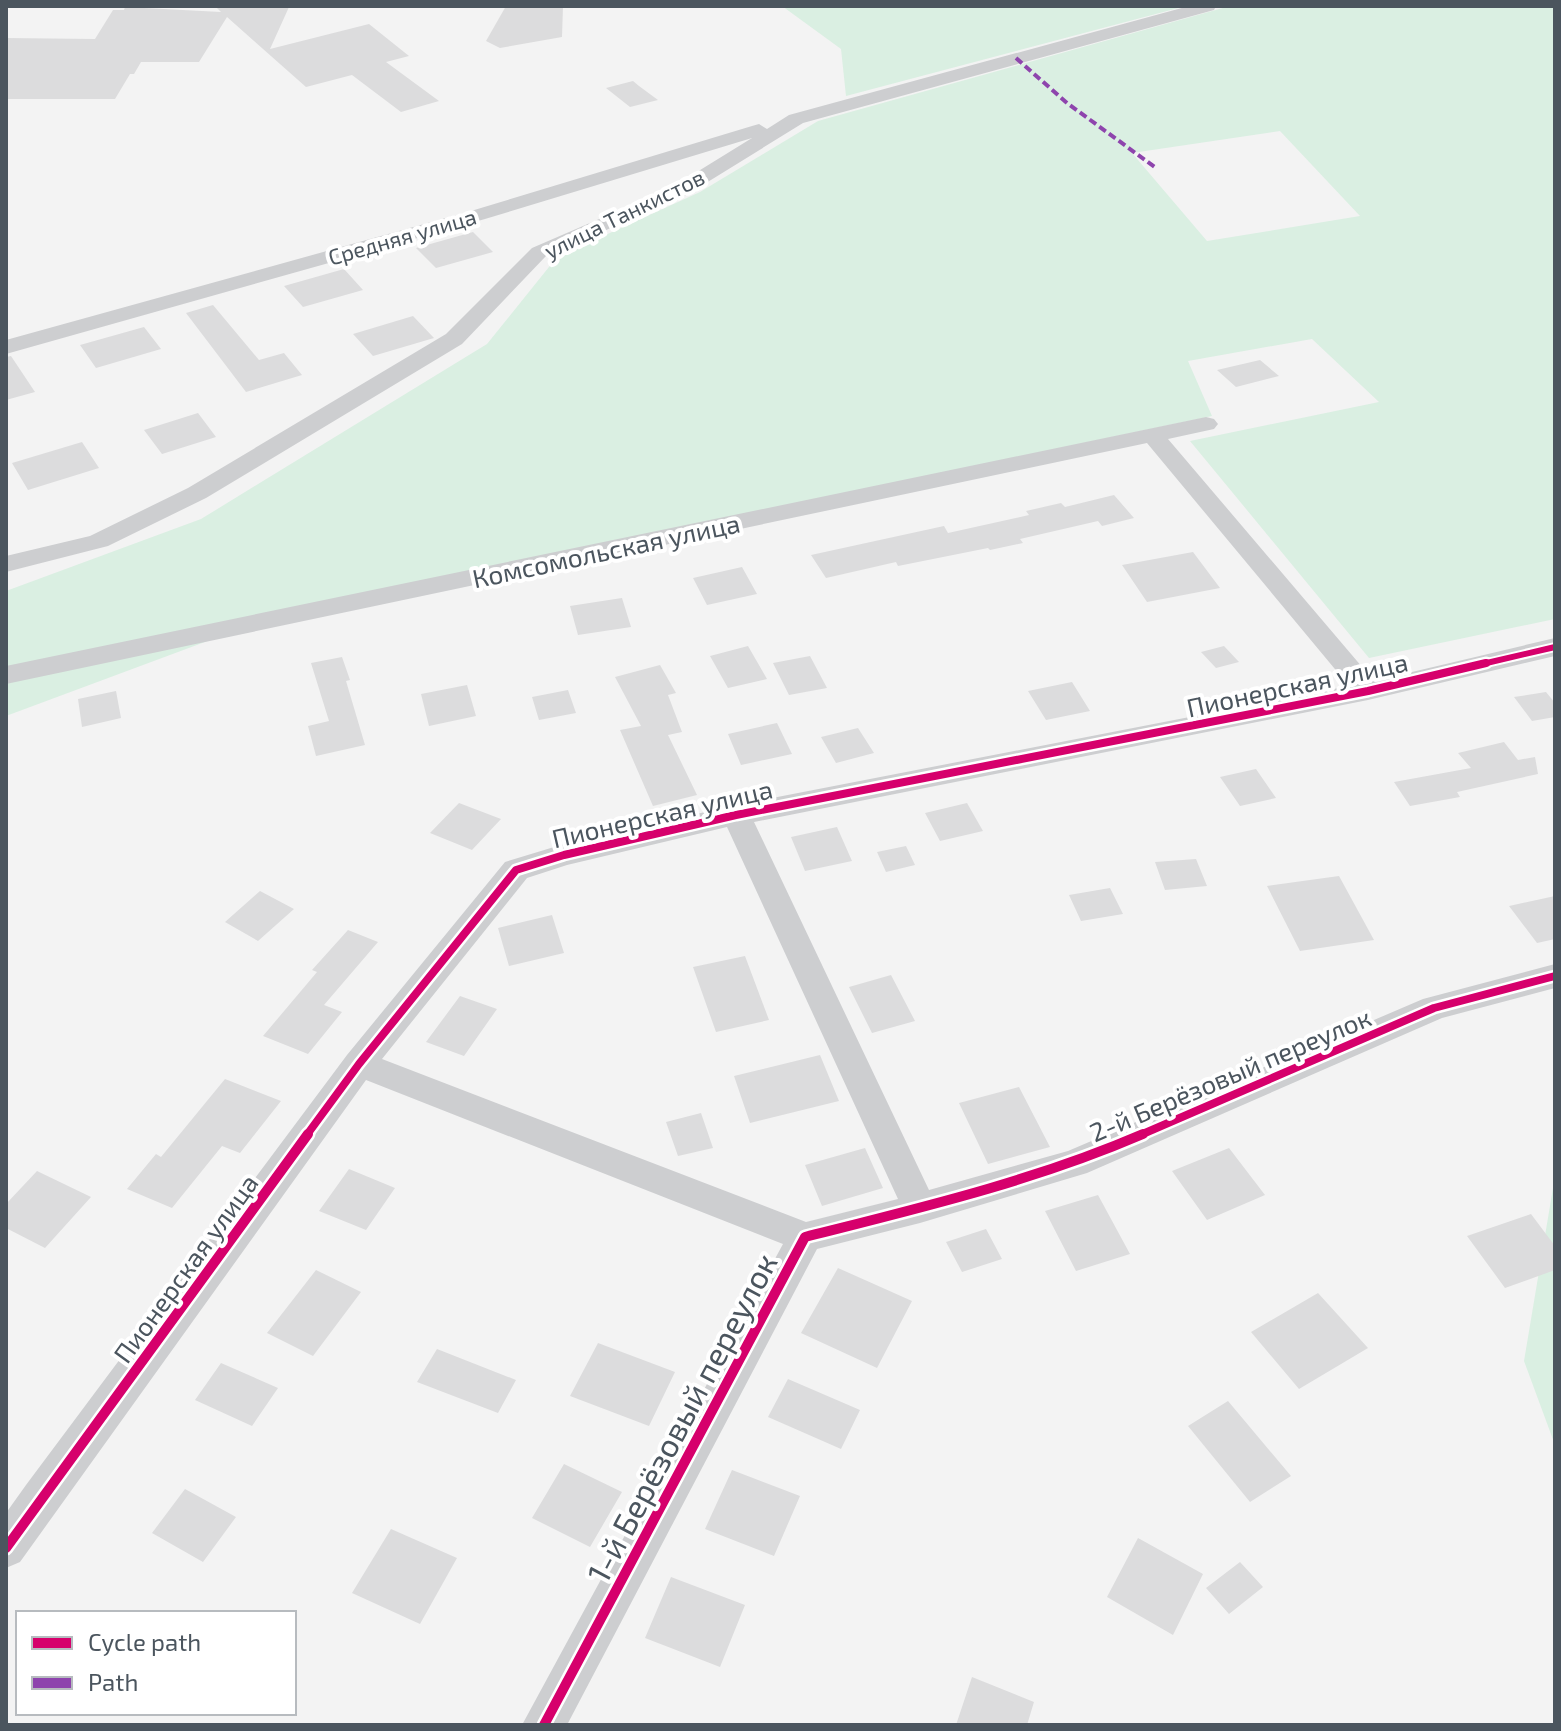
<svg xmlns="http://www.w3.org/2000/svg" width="1561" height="1731" font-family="'Exo 2',sans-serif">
<rect width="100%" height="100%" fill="#f3f3f3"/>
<path fill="#daefe2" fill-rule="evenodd" d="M782,6H1186L846,96L841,49Z
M1230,6H1555V619L1369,658L1190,441L1379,402L1312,339L1188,361L1212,416L294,609L6,716V591L201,519L487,344L557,257L700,192L818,121ZM1280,131L1360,216L1207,241L1132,153Z
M1554,1182H1555V1445L1524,1361Z"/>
<path fill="#dcdcdd" d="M506,6H563L562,37L500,48L486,41Z
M125,7L221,12L216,7H289L270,49L369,24L409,56L386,62L439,101L401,112L352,75L306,87L227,17L199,62H141L134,74H130L115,99H6V38L95,39L113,10H124Z
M633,81L639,86L658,100L630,107L606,88Z
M473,232L493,252L436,268L416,248Z
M344,269L363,290L303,307L284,286Z
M213,305L259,360L284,353L302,375L246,392L186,313Z
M413,316L434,338L373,356L353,334Z
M144,327L161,349L96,368L80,345Z
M11,356L35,392L6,400V357Z
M1260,360L1279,376L1236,387L1217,370Z
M198,413L216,437L162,454L144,430Z
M82,442L99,468L28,490L12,463Z
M1114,495L1134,518L1102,526L1098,521L1020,539L1023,543L990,550L988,548L898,566L896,562L826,578L811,555L944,526L948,533L1029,515L1026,511L1061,503L1065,507Z
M1193,552L1220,588L1147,602L1122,565Z
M742,567L757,594L707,605L693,578Z
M622,598L631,627L578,635L570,606Z
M748,646L767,679L728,688L710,656Z
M1224,646L1239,662L1216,668L1201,652Z
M810,656L827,688L789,695L773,663Z
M342,657L350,680L346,681L365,745L316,756L308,726L329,721L311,663Z
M660,665L676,693L668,695L682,732L668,735L697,795L653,806L620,730L641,726L615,677Z
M1072,682L1090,711L1046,720L1028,691Z
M467,685L476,716L429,726L421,694Z
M568,690L576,713L539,720L532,697Z
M116,691L121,718L82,727L78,699Z
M1546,692L1555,703V717L1532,721L1514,697Z
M777,723L792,754L741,765L728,734Z
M858,728L874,753L836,763L821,737Z
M1504,742L1518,760L1535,757L1538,774L1457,792L1460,797L1410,806L1394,782L1471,768L1458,753Z
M1256,769L1276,798L1240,806L1220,777Z
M459,803L501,819L472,850L430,833Z
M967,803L983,831L940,841L925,813Z
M837,827L852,861L805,871L791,837Z
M906,846L915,865L886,872L877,852Z
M1196,859L1207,886L1165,890L1155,862Z
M1339,876L1374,940L1300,951L1267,886Z
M1110,888L1123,914L1081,921L1069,895Z
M260,891L294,909L258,941L225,922Z
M1555,896V939L1537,943L1509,906Z
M552,915L564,953L509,966L498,928Z
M348,930L378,942L324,1005L342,1012L308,1054L263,1036L317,972L312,970Z
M745,956L769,1020L716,1032L693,967Z
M891,975L915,1021L872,1033L849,987Z
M460,996L497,1009L464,1056L426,1042Z
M820,1055L839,1101L750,1123L734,1076Z
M225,1079L281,1101L240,1153L222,1146L172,1208L127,1189L156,1154L161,1157Z
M1019,1087L1050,1147L988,1164L959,1103Z
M701,1113L713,1148L678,1156L666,1122Z
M865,1148L883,1188L822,1206L805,1165Z
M1229,1148L1265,1195L1207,1220L1172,1171Z
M349,1169L395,1188L366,1230L319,1211Z
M37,1171L91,1197L45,1248L6,1228V1204Z
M1098,1195L1130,1254L1076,1271L1045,1211Z
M1531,1214L1555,1246V1270L1505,1288L1467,1236Z
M986,1229L1002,1259L962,1272L946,1242Z
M838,1268L912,1301L877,1368L801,1333Z
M316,1270L361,1292L313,1356L267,1333Z
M1318,1293L1368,1348L1299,1389L1251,1332Z
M598,1343L675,1372L649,1426L570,1396Z
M437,1349L516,1380L498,1413L417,1382Z
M221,1363L278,1388L252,1426L195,1400Z
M788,1379L860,1410L841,1449L768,1417Z
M1228,1401L1291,1476L1250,1502L1188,1426Z
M564,1464L622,1492L590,1547L532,1518Z
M732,1470L800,1496L774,1556L705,1529Z
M185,1489L236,1517L203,1562L152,1533Z
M391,1529L457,1558L420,1624L352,1593Z
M1138,1538L1203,1574L1173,1635L1107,1597Z
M1240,1562L1263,1587L1229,1614L1206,1588Z
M671,1577L745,1605L720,1667L645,1638Z
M972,1677L1034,1702L1027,1725H956Z"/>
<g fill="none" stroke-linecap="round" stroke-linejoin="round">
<path fill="#cdced0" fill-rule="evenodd" d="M1189,6H1216L1214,10L803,123L685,196L546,256L462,344L206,498L108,546L6,572V556L90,536L188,488L446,334L532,248L671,188L752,138L485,219L6,354V340L471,211L752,126L759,124L767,129L789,115Z
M1206,417L1214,419L1218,424L1214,429L1168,439L1374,681L1555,638V656L1368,700L754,822L929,1190L1068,1151L1423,999L1555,964V988L1442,1018L1087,1173L920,1223L817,1249L567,1725H522L783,1244L366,1080L20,1562L6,1568V1513L26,1485L347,1055L505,862L564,844L736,805L1349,686L1147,443L6,684V666ZM727,827L898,1199L806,1222L382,1059L527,878L567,865Z"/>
<path stroke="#8e44ad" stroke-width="4" stroke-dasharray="8 4" stroke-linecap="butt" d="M1016,58L1067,103L1156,168"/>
<g stroke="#fff" stroke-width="10">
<path id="cycleway-far2" d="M1478,665L1555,647"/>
</g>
<g stroke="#fff" stroke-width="13">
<path id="cycleway-far1" d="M306,1136L359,1064L516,870L564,855L736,815L1368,691L1486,663
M1138,1136L1434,1008L1555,976"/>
</g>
<g stroke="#fff" stroke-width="15">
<path id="cycleway" d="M6,1548L308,1134
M544,1725L805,1237C920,1208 1034,1181 1143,1134"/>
</g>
<use href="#cycleway-far2" stroke="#d6006c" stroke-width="6"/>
<use href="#cycleway-far1" stroke="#d6006c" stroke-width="8"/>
<use href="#cycleway" stroke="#d6006c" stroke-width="10"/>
</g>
<g text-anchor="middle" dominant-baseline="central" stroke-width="8" stroke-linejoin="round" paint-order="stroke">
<g font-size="22" fill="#4b555e" stroke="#fff">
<text transform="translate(624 213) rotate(-26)">улица Танкистов</text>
<text transform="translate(402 236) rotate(-16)">Средняя улица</text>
</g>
<g font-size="26" fill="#4b555e" stroke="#fff">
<text transform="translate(606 550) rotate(-12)">Комсомольская улица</text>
<text transform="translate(1297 684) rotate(-12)">Пионерская улица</text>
<text transform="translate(662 813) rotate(-13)">Пионерская улица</text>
<text transform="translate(1230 1074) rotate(-23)">2-й Берёзовый переулок</text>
<text transform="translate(185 1268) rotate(-54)">Пионерская улица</text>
</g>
<g font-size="32" fill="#4b555e" stroke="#fff">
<text transform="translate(681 1417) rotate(-62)">1-й Берёзовый переулок</text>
</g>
</g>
<rect width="1561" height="1731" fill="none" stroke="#4b555e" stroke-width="16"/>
<rect x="16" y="1611" width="280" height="104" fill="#ffffff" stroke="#b7bbbf" stroke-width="2"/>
<rect x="32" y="1637" width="40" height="12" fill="#d6006c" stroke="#b7bbbf" stroke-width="2"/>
<text x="88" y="1651" font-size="24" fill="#4b555e">Cycle path</text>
<rect x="32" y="1677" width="40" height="12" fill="#8e44ad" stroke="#b7bbbf" stroke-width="2"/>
<text x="88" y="1691" font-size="24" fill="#4b555e">Path</text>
</svg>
